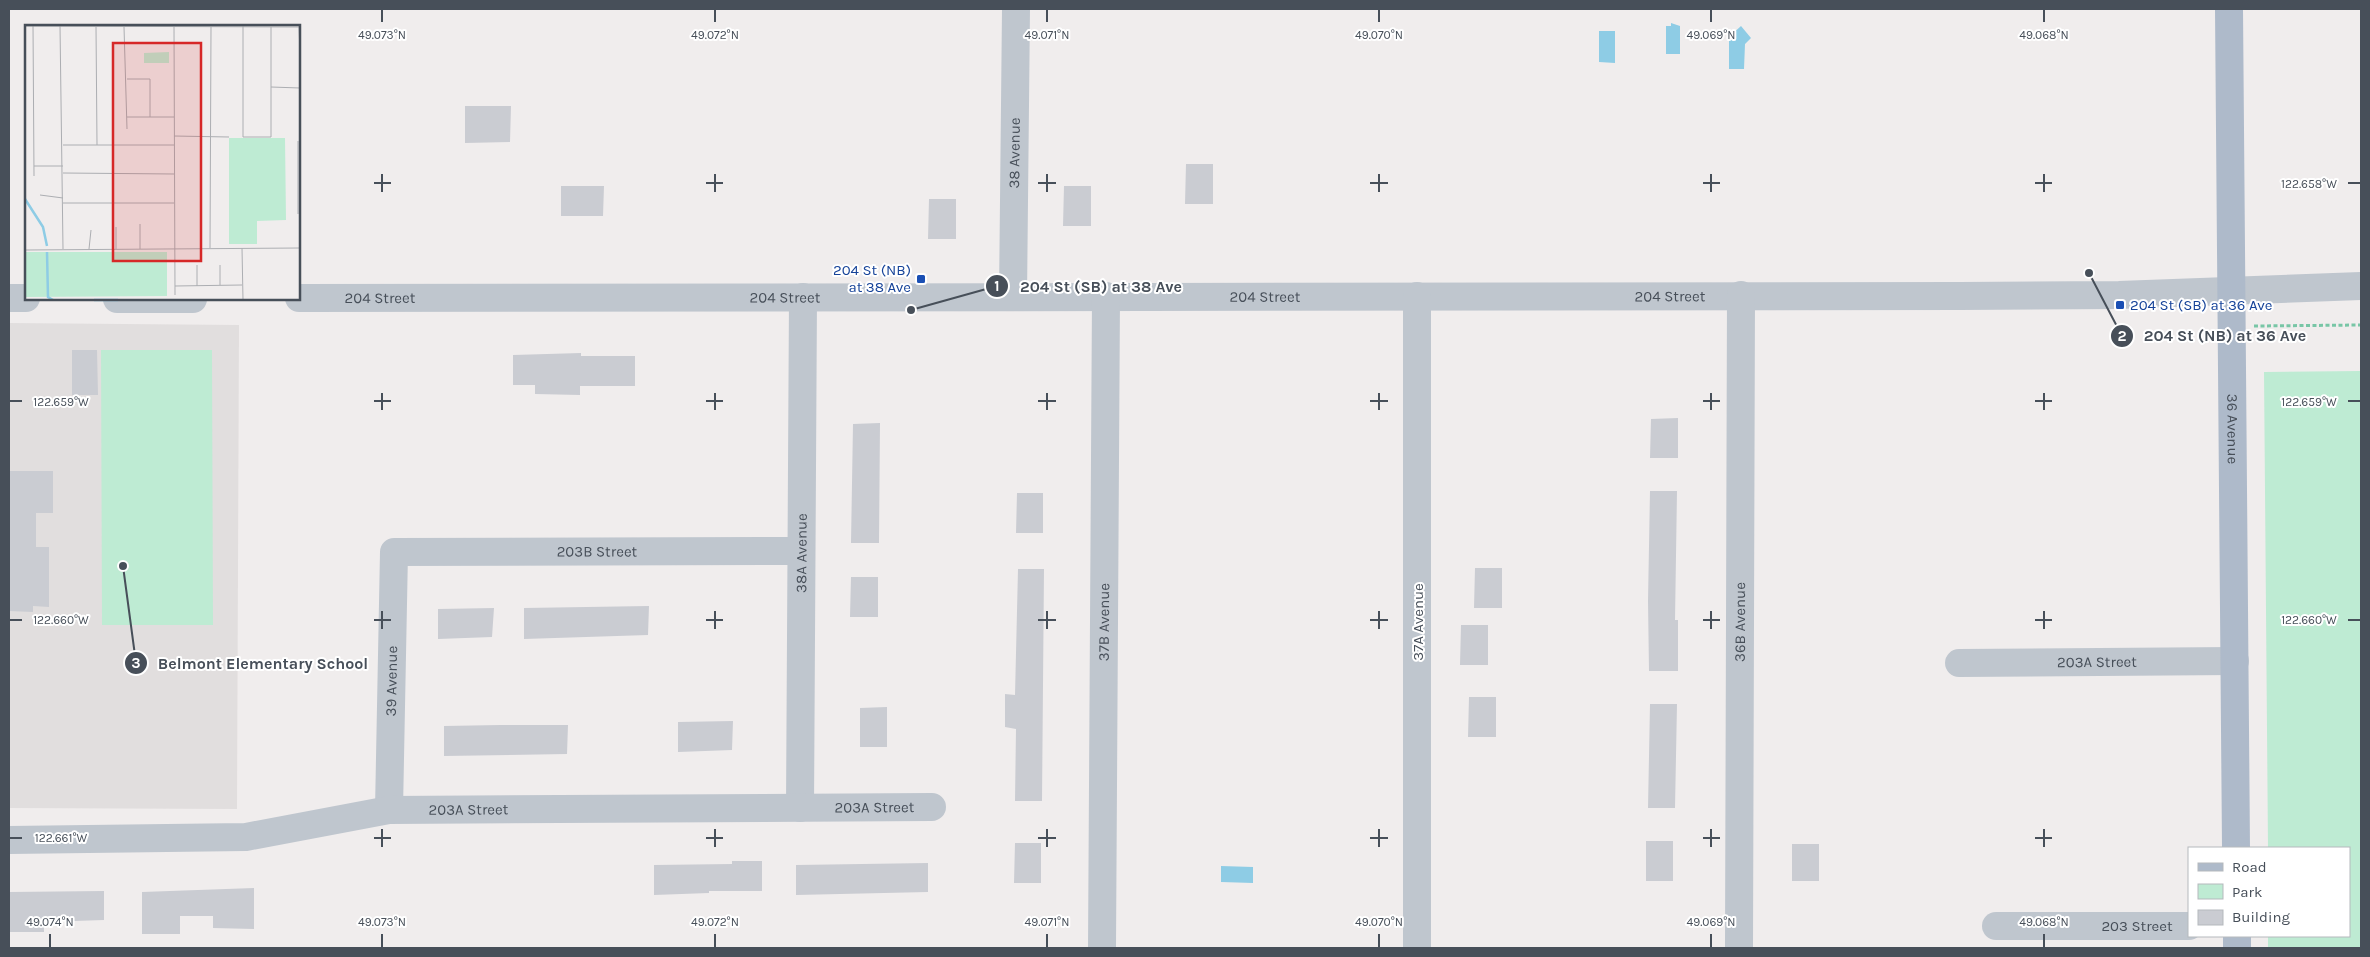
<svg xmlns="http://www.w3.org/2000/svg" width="2370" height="957" font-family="Karla,sans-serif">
<rect width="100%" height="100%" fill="#f0eded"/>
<path fill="#e1dede" d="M9,323L239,325L237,809L9,808Z"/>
<path fill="#beebd3" d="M101,350H212L213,625H102Z
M2361,371V948H2268V936H2349V848H2268L2264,372Z"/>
<path fill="#8ecce5" d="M1671,23L1680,26V54H1666V26H1671Z
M1741,26L1751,38L1745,44L1744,69H1729V37Z
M1599,31H1615V63L1599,62Z
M1221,866L1253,867V883L1221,882Z"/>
<path fill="#caccd2" d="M465,106H511L510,142L465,143Z
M1186,164H1213V204H1185Z
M561,186H604L603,216H561Z
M1064,186H1091V226H1063Z
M929,199H956V239H928Z
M72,350H97L98,395H72Z
M581,353V356H635V386H580V395L535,394V385H513V355Z
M1678,418V458H1650L1651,419Z
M880,423L879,543H851L853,424Z
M9,471H53V513H36V547H49V607L33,606V612L9,611Z
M1650,491H1677L1675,620H1678V671H1649L1648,601Z
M1017,493H1043V533H1016Z
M1475,568H1502V608H1474Z
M1018,569H1044L1042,801H1015L1016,729L1005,727V694L1015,695Z
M851,577H878V617H850Z
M649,606L648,635L524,639V608Z
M494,608L492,637L438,639V609Z
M1461,625H1488V665H1460Z
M1469,697H1496V737H1468Z
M1650,704H1677L1675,808H1648Z
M887,707V747H860V708Z
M733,721L732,750L678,752V722Z
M500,725H568L567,754L444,756V726Z
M1646,841H1673V881H1646Z
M1015,843H1041V883H1014Z
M1792,844H1819V881H1792Z
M732,861H762V891H709V893L654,895V865L732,864Z
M928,863V892L796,895V865Z
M254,888V929L213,928V916H180V934H142V892Z
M104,891V920L44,922V932H9V892Z"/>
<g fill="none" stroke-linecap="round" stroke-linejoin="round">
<path stroke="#78c6a6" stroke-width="3" stroke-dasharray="4 2.5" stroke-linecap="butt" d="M2254,326L2361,325"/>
<g stroke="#bfc6ce" stroke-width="28">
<path id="s1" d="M1013,297L1016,9"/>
<path d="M9,298H26"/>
<path id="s2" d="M299,298L1960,296L2119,295L2361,286"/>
<path d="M117,299H193"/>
<path id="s3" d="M1959,663L2235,661"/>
<path id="s4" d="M800,808L803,297"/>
<path id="s5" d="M389,810L394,552L801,551"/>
<path id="s6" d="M9,840L246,837L389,810L932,807"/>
<path id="s7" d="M1996,926H2189"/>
<path id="s8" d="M1102,948L1106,296"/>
<path d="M1417,948V296"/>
<path id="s9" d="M1739,948L1741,295"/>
</g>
<g stroke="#aebaca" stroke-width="28">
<path id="s10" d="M2229,9L2236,848"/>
<path d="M2237,936V948"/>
</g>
</g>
<path fill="none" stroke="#474f59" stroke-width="2" d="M382,10V22M715,10V22M1047,10V22M1379,10V22M1711,10V22M2044,10V22M382,174V192M715,174V192M1047,174V192M1379,174V192M1711,174V192M2044,174V192M374,183H391M706,183H723M1038,183H1056M1370,183H1388M1703,183H1720M2035,183H2052M2348,183H2360M382,393V410M715,393V410M1047,393V410M1379,393V410M1711,393V410M2044,393V410M10,401H22M374,401H391M706,401H723M1038,401H1056M1370,401H1388M1703,401H1720M2035,401H2052M2348,401H2360M382,611V629M715,611V629M1047,611V629M1379,611V629M1711,611V629M2044,611V629M10,620H22M374,620H391M706,620H723M1038,620H1056M1370,620H1388M1703,620H1720M2035,620H2052M2348,620H2360M382,829V847M715,829V847M1047,829V847M1379,829V847M1711,829V847M2044,829V847M10,838H22M374,838H391M706,838H723M1038,838H1056M1370,838H1388M1703,838H1720M2035,838H2052M50,934V947M382,934V947M715,934V947M1047,934V947M1379,934V947M1711,934V947M2044,934V947"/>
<g fill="#1a4fb4" stroke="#fff" stroke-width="2">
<rect x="916" y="274" width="10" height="10" rx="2.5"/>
<rect x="2115" y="300" width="10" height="10" rx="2.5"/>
</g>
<g text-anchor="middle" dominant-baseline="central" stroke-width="4" stroke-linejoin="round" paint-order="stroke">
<g font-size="15" fill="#474f59" stroke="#fff">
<text stroke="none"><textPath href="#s1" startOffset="144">38 Avenue</textPath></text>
<text stroke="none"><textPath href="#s2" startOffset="1371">204 Street</textPath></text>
<text stroke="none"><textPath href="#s2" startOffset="966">204 Street</textPath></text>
<text stroke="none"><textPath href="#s2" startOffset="486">204 Street</textPath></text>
<text stroke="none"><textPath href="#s2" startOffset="81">204 Street</textPath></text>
<text stroke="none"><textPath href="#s10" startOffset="420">36 Avenue</textPath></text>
<text stroke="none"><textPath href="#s5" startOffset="461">203B Street</textPath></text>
<text stroke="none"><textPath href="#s4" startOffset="255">38A Avenue</textPath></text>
<text stroke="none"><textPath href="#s9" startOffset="326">36B Avenue</textPath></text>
<text stroke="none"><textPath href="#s8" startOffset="326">37B Avenue</textPath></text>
<text transform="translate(1418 622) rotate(-90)">37A Avenue</text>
<text stroke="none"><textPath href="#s3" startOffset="138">203A Street</textPath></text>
<text stroke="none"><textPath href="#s5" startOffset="129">39 Avenue</textPath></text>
<text stroke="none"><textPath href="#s6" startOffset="868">203A Street</textPath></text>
<text stroke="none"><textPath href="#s6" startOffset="462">203A Street</textPath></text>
<text stroke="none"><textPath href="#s7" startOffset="141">203 Street</textPath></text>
</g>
<g font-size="15" fill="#164399" stroke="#fff" text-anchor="end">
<text x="911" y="270">204 St (NB)<tspan x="911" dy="17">at 38 Ave</tspan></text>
<text x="2130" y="305" text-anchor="start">204 St (SB) at 36 Ave</text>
</g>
</g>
<g transform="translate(25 25)">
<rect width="275" height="275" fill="#f0eded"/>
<path d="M144,27V38H119V28ZM204,113H260L261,195L232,196V219H204ZM0,227H142V271L0,272Z" fill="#beebd3"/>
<path fill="none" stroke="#8ecce5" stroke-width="2.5" d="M0,174L18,202L22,221M22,227L23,272L28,275M69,275H93"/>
<path fill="none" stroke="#acaeb2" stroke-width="1" d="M8,0L9,151M0,1L275,2M35,1L38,224M149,1L150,270M218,1V112H246V2M274,1L275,28M71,2L72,120M99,2L102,104M102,54H125V92M246,62L275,63M102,92H149M149,111L204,112M273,116V189M38,120H149M9,141H38M38,148L149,149M15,170L38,173M38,178H149M115,199V224M91,202V224M185,223L186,2M217,223L218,275M64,224L66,205M0,225L275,223M172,240V261M195,240V260M150,261L217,260"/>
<path fill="#d62828" fill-opacity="0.15" stroke="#d62828" stroke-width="2.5" d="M88,18H176V236H88Z"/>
<rect width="275" height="275" fill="none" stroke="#474f59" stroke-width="2.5"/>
</g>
<g font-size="12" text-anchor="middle" fill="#474f59" stroke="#fff" stroke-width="4" stroke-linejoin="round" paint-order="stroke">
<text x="382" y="39">49.073°N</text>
<text x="715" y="39">49.072°N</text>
<text x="1047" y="39">49.071°N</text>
<text x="1379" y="39">49.070°N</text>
<text x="1711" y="39">49.069°N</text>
<text x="2044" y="39">49.068°N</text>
<text x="2309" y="188">122.658°W</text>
<text x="2309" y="406">122.659°W</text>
<text x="61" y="406">122.659°W</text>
<text x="2309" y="624">122.660°W</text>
<text x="61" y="624">122.660°W</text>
<text x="61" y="842">122.661°W</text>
<text x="50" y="926">49.074°N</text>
<text x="382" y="926">49.073°N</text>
<text x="715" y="926">49.072°N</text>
<text x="1047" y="926">49.071°N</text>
<text x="1379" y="926">49.070°N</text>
<text x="1711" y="926">49.069°N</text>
<text x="2044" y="926">49.068°N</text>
</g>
<path fill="none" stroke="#474f59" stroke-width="2" d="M911 310L997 286M2089 273L2122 336M123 566L136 663"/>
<g fill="#474f59" stroke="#fff" stroke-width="2">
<circle cx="911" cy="310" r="5"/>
<circle cx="2089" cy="273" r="5"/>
<circle cx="123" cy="566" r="5"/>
<circle cx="997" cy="286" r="12"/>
<circle cx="2122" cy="336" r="12"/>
<circle cx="136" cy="663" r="12"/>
</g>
<g font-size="15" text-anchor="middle" font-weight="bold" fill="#fff">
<text x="997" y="291">1</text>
<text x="2122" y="341">2</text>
<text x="136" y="668">3</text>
</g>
<g font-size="16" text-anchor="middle" font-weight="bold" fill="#474f59" stroke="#fff" stroke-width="4" stroke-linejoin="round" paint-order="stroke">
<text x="1101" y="292">204 St (SB) at 38 Ave</text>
<text x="2225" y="341">204 St (NB) at 36 Ave</text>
<text x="263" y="669">Belmont Elementary School</text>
</g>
<rect width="2370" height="957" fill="none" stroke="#474f59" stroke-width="20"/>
<rect x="2188" y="847" width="162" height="90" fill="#ffffff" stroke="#b5b9bd"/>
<rect x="2198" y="863" width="25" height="8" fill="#aebaca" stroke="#b5b9bd"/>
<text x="2232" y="872" font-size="15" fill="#474f59">Road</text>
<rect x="2198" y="884" width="25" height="15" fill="#beebd3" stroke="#b5b9bd"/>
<text x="2232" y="897" font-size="15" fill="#474f59">Park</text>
<rect x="2198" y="910" width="25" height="15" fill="#caccd2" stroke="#b5b9bd"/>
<text x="2232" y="922" font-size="15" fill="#474f59">Building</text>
</svg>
